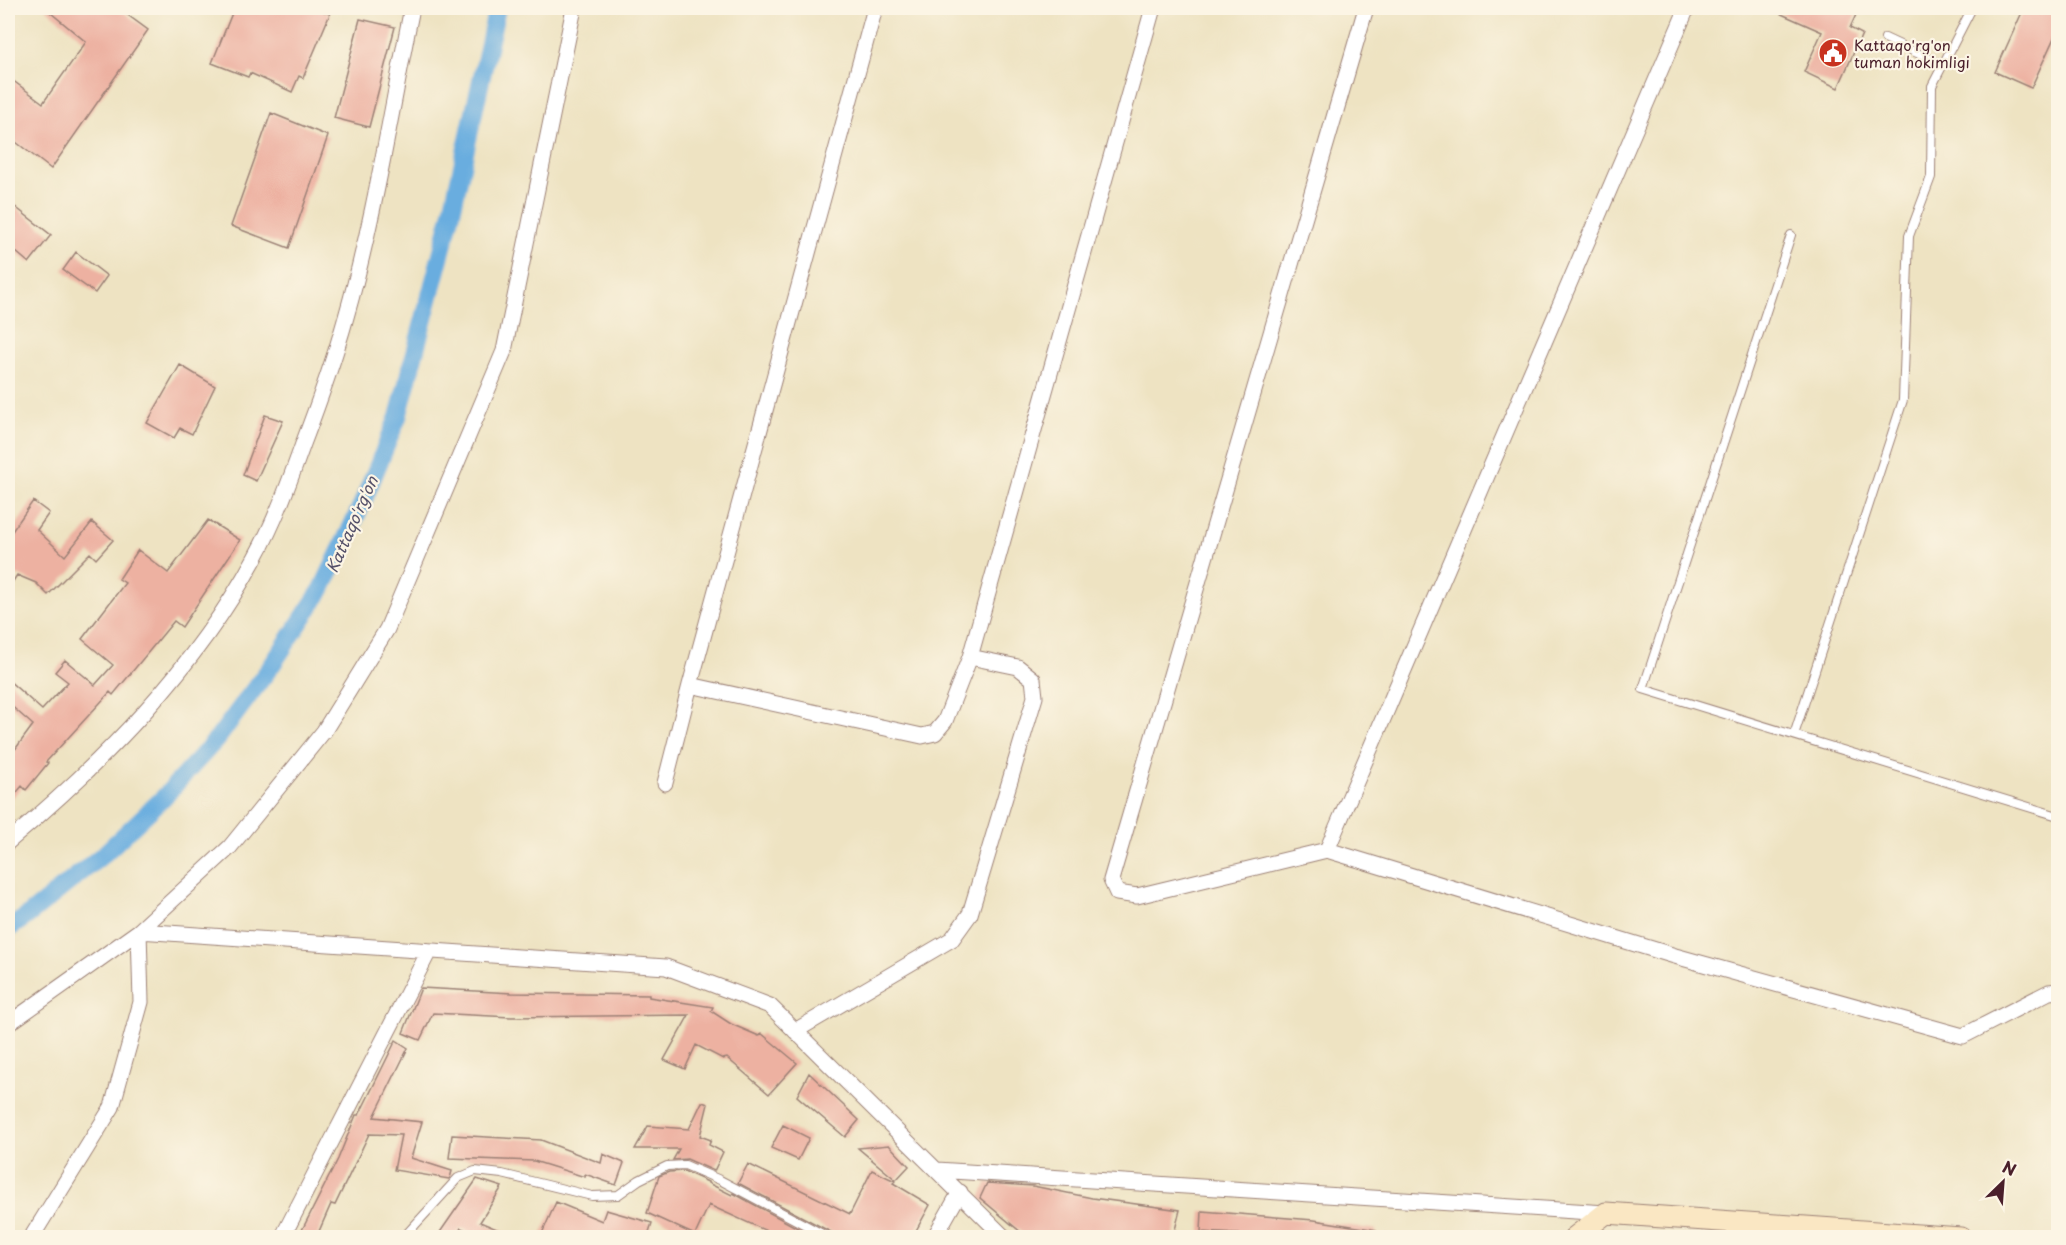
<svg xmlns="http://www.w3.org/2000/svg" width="2066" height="1245" font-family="'Playpen Sans',sans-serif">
<rect width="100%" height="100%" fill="#fcf5e5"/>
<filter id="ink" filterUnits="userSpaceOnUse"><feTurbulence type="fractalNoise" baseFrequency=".0167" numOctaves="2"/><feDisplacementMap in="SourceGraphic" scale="12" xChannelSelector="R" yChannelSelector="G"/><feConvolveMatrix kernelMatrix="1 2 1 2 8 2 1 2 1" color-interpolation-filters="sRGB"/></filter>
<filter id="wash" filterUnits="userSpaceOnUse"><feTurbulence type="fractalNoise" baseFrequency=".008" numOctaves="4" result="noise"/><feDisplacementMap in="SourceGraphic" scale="24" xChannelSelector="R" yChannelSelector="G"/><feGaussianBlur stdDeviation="1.35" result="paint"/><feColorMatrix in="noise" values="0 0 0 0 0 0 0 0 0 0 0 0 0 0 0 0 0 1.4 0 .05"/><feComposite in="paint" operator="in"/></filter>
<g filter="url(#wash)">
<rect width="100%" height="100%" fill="#eee3c2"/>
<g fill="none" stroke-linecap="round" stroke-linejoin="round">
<path stroke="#69addf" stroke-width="18" d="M8,929L26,917L105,853L163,798L217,739L272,665L322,589L362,504L398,417L451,216L497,8"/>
</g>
<g id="blocks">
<path fill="#edb1a1" d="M45,8H118L148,30L51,169L8,136V77L43,103L86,42Z
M234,8H315L330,14L303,78L299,76L292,92L250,73L248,77L212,63Z
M1768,8H1859L1850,28L1862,34L1838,88L1804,72L1822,32Z
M2024,8H2058V29L2031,88L1995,72Z
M360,19L395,27L369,127L334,118Z
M271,113L328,136L289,248L231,226Z
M14,206L51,235L29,263L8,245V213Z
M76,252L107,276L95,293L63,270Z
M180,365L215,386L192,434L180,428L174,438L147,423Z
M265,415L283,421L256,481L243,475Z
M33,501L49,513L37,530L65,556L92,522L113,540L96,559L90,553L48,595L36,583L17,575L8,589V537Z
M208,520L240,540L182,627L174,621L113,695L110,692L46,762L48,763L26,790L22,786L8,803V759L33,725L8,703V680L42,710L68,682L55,672L65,660L95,685L113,665L82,639L125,583L119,579L138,550L168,573Z
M421,988L512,993L649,995V997L713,1007L711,1011L731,1024L759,1036L761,1033L797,1063L769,1094L727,1058L723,1059L696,1045L685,1069L664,1060L689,1015L511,1017L433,1013L420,1040L403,1033Z
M396,1040L408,1048L374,1117L422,1122L411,1158L452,1171L450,1178L449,1179L394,1170L401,1135L369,1134L335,1205L331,1204L316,1238H298L338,1159L356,1115H359Z
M809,1073L859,1120L845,1137L797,1096Z
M702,1102L708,1104L700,1136L711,1140L709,1145L723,1152L714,1171L687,1159L673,1160L679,1149H635L648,1126L689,1129Z
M783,1125L809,1138L798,1160L771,1148Z
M452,1135L541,1140L601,1163L603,1154L624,1163L616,1185L585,1174V1177L534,1161L449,1158Z
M889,1145L909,1166L896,1180L858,1148Z
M748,1164L850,1214L872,1170L895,1181L893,1183L930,1205L913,1236L906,1233L904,1238H836L833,1233L738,1183Z
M684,1171L708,1182V1183L732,1195L733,1193L816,1238H782L709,1205L695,1235L647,1213L659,1176L669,1172Z
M477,1179L502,1187L480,1222L518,1238H484L461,1228L455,1238H436Z
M987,1183L1033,1186L1092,1198L1180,1210L1173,1238H1028L980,1198Z
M556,1202L602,1221L606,1210L652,1223L647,1238H540Z
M1202,1211L1314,1220L1376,1230L1375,1238H1308L1201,1232Z"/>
</g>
</g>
<g filter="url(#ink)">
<use href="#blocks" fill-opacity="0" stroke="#9c8176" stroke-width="1.5"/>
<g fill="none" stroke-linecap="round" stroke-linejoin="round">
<g stroke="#9c8176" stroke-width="10">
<path id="lane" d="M1885,38L1943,65
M1791,235L1643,689L2058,816
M1794,735L1903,400L1909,236L1931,177L1932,86L1972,8
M403,1238L458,1178L475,1171L502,1174L592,1196L618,1195L639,1180L667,1166L685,1165L720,1180L830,1238"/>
</g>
<g stroke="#9c8176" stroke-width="17">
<path id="street" d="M1366,8L1111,880L1117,893L1137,896L1327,850L1675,956L1963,1036L2049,992L2058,991
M690,685L922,736L935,733L945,721L970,657L1153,8
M665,783L690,685L875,8
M8,842C104,761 195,669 255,558C275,522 289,483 303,444C319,402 334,360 346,317C375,216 391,110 412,8
M1327,850L1687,8
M8,1024L139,931L230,847L324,731L387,629L504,351L574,8
M795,1031L952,939L970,914L1035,697L1033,679L1018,667L970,657
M937,1170L1606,1213
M31,1238L112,1107L141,1002L139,931L666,967L770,1006L1005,1238
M282,1238L429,951
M934,1238L960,1192"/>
</g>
<g stroke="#9c8176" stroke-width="23">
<path id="secondary" d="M1574,1238L1606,1213L1961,1238"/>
</g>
<use href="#lane" stroke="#fff" stroke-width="8"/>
<use href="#street" stroke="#fff" stroke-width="15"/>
<use href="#secondary" stroke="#fae7c3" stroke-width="21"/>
</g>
</g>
<defs>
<g id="civic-disc" transform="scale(1.5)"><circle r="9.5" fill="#c8321e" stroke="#fcf5e5"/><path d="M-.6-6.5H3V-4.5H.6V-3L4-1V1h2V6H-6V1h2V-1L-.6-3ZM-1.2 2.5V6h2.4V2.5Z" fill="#fff"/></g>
</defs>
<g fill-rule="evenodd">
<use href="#civic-disc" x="1833" y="53"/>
</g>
<g text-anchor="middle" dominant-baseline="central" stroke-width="4.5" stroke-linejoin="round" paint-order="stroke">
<g font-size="15" fill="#4a1f2b" stroke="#fcf5e5" text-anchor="start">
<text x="1854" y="44">Kattaqo'rg'on<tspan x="1854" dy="17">tuman hokimligi</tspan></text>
</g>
<g font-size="16" font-style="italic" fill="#55516a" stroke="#fcf5e5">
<text transform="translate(351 524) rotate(-66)">Kattaqo'rg'on</text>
</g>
</g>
<rect width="2066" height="1245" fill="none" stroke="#fcf5e5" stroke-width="30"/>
<g transform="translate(2003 1182) rotate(25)" stroke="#fcf5e5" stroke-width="4.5" paint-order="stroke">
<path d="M0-4.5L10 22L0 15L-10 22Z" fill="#4a1f2b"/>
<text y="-9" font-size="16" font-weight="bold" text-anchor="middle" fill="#4a1f2b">N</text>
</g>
</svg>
